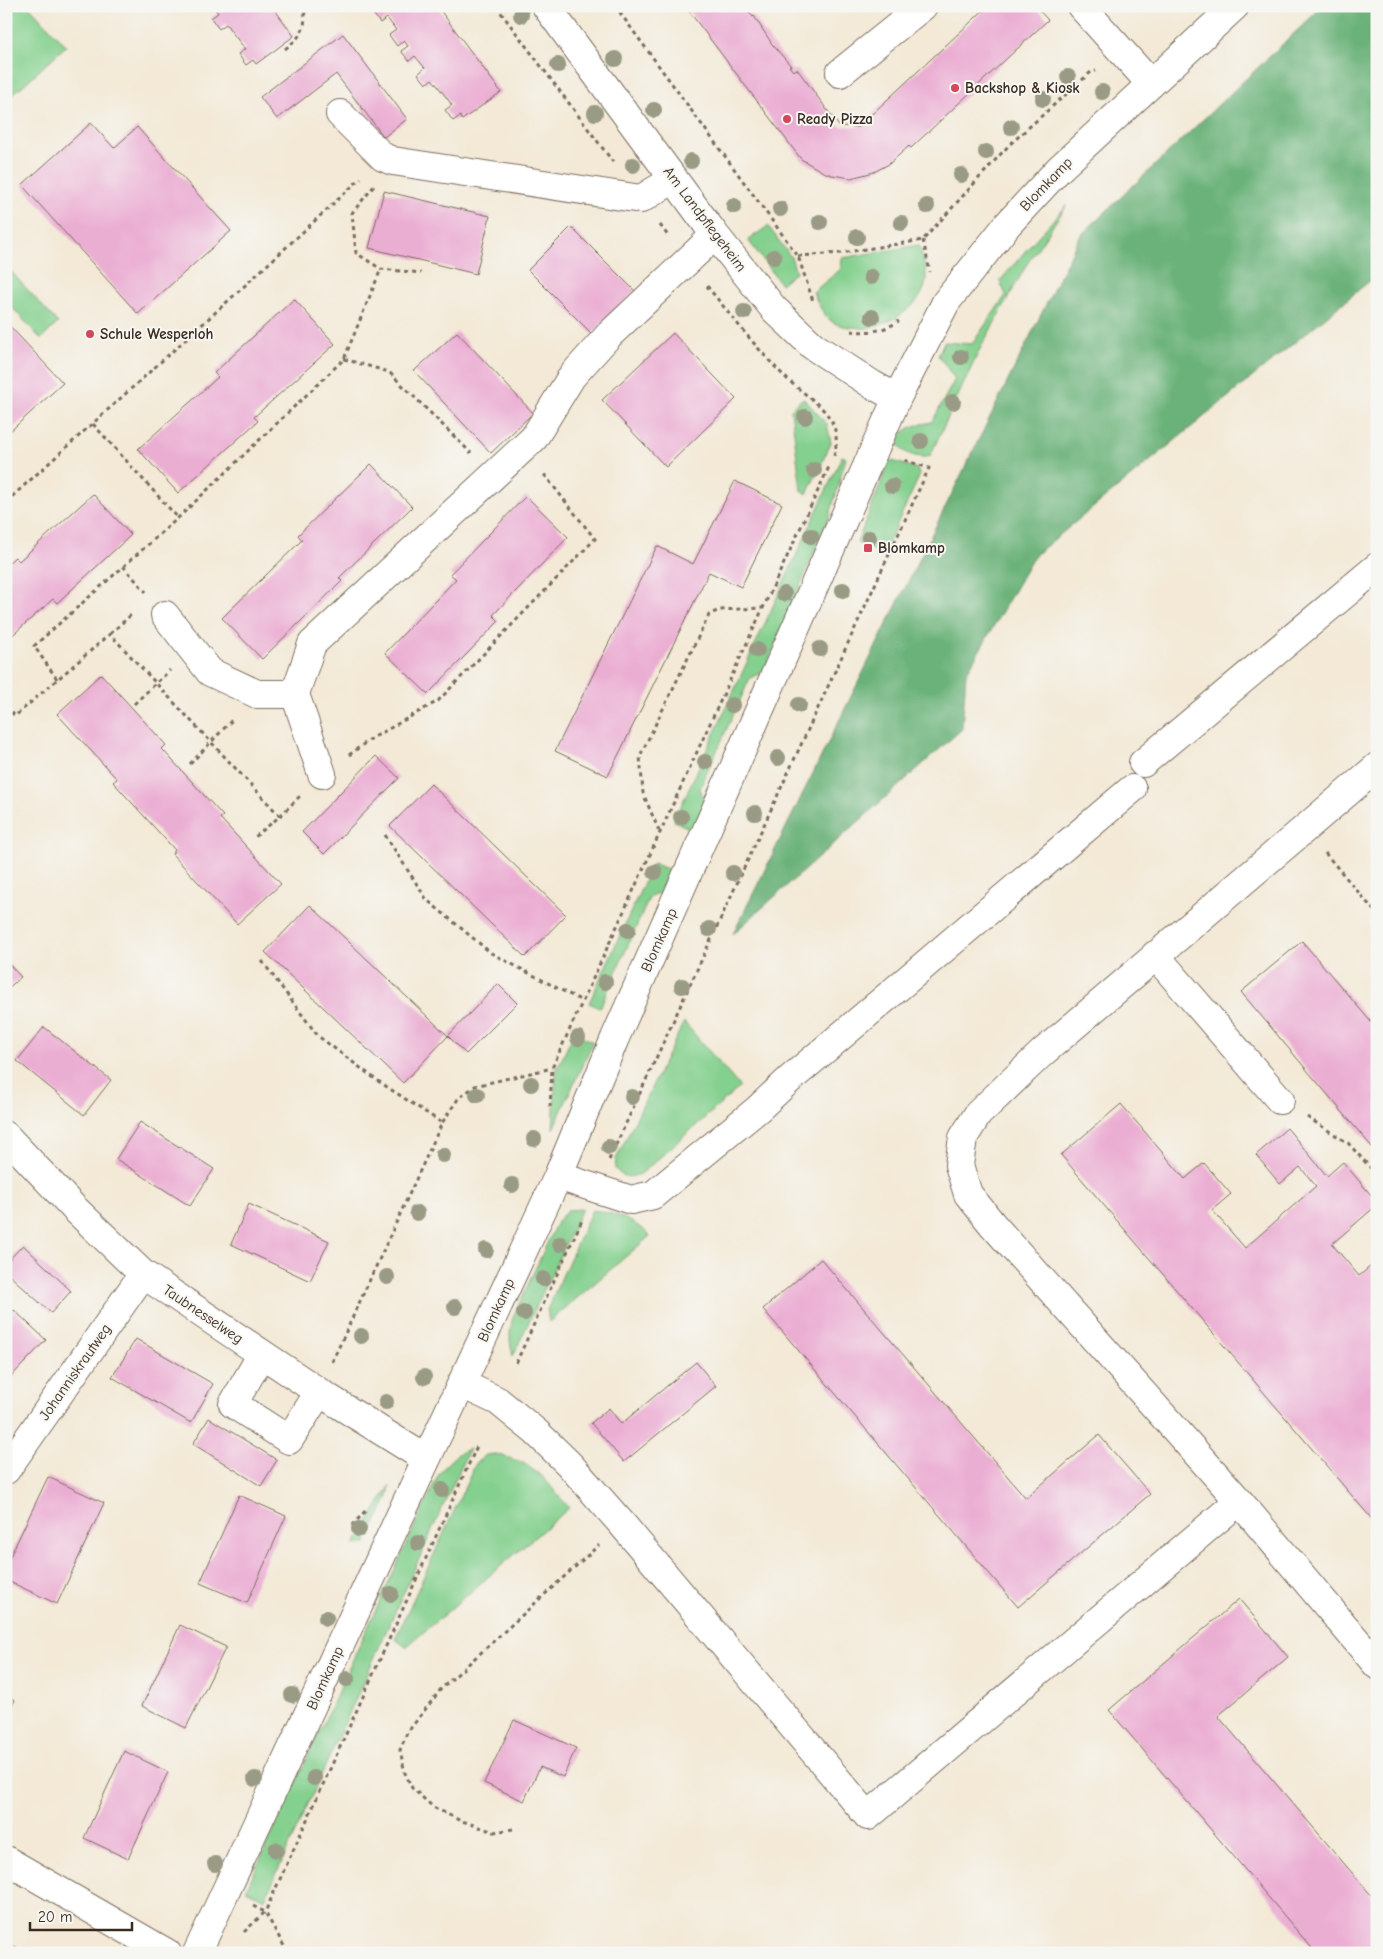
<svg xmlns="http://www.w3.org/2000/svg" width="1383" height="1959" font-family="'Comic Neue',sans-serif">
<rect width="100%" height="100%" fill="#f6f6f2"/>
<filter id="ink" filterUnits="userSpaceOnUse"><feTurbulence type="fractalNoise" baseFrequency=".02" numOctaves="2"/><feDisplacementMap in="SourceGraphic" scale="10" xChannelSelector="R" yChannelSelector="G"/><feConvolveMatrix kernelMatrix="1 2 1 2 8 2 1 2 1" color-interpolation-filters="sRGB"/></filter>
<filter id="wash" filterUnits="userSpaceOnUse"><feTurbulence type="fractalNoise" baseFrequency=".0096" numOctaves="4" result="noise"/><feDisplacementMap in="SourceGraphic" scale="20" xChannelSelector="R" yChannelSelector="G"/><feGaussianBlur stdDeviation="1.12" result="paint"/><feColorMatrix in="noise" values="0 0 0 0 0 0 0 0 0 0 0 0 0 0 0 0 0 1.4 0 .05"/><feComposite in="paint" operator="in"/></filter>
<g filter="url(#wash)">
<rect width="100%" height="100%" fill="#f3e9d6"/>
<path fill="#84d08e" stroke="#607d56" d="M6,6H29L66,46L6,101Z
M1067,205L1027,264L980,349L930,456C915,461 884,446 905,431C913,425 923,424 932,422L955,379L938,355L944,342L972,344L1006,295L1000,281L1033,242Z
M768,226L791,257L796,272L781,284L748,240Z
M919,245C921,254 926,265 926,275C928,303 892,324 868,328C862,329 855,327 849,327C843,326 836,325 831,321C822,314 818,303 813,292L841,269L842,258Z
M6,266L58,323L41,339L6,301Z
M803,398L827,424L831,443L807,494L801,490L791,409Z
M842,456L846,458L830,515L764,671L750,678L700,788L706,806L695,831L674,821Z
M890,460L917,469L920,475L883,554L857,543Z
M653,863L677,873L669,890L650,896L600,1008L589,1003Z
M684,1022L740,1087L642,1173C631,1178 624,1179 615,1169L616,1159Z
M574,1033L593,1042L553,1129L556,1071Z
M582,1209L513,1356C509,1342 509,1332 513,1317L558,1220L568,1210Z
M592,1210C613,1212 636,1221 650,1236L549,1322L547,1310Z
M469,1449L265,1899L246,1890L438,1476C447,1463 454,1454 469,1449Z
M496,1454L522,1462L543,1477L569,1508L406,1647L395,1639L476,1463L486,1455Z
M390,1486L388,1497L366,1543L354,1545Z"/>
<path fill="#6bb279" stroke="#536e4c" d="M1323,6H1377V275L1034,556L966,674L962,729L733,934L1080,236Z"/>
<g id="blocks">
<path fill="#ebaed3" d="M213,6H272L294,36L256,64L253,60L246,65L238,54L245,49L234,35L226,24L219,29L211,18L218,13Z
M378,6H437L501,92L462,120L460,116L453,121L445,110L452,105L437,85L432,79L426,84L418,74L425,68L415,56L409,61L401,51L408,46L404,40L397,46L389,35L396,30L387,18L380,23L372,12Z
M685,6H747L749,12L753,17L754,16L772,44L791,66H789L793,71L797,69L839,126L858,127L988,6H1035L1048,20L911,148L909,146L889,164L874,172L851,178L832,175L823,172L801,159Z
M343,34L407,119L384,137L336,74L277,119L260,97Z
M91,123L114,148L137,127L231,231L138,314L22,185Z
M384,191L490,216L476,274L369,248Z
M571,227L635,291L592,334L528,270Z
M294,299L335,344L254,417L258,421L178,493L138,449L218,377L214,373Z
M6,322L63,383L6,435Z
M457,332L533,413L491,453L414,371Z
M673,333L736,399L666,467L602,400Z
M371,464L412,507L339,578L342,581L262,659L222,618L302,540L298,535Z
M735,481L782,504L741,587L709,572L608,776L555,751L657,546L693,564Z
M93,494L131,535L57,603L53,599L6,641V565L15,557L19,561Z
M526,496L568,537L493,615L499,621L428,694L385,653L456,579L450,574Z
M101,674L166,745L162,749L223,816L220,818L281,884L237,924L172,854L175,850L113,782L117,779L57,714Z
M376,756L399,778L324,854L302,832Z
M431,784L566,915L525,957L390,826Z
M310,905L448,1036L403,1083L265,952Z
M1302,941L1377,1029V1153L1241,992Z
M6,961L21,977L6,990Z
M498,984L517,1003L466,1054L448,1036Z
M44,1027L111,1080L84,1115L17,1061Z
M1121,1104L1185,1179L1204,1163L1231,1194L1212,1210L1245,1248L1316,1186L1300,1167L1280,1184L1256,1155L1287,1128L1327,1176L1343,1162L1377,1202V1205L1332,1244L1359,1276L1377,1261V1525L1061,1155Z
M140,1122L214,1169L190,1206L116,1159Z
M249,1204L329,1241L310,1281L231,1244Z
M23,1245L71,1291L51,1313L6,1272V1263Z
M821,1259L1026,1498L1099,1435L1150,1494L1018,1607L763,1309Z
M14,1310L46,1340L6,1382V1319Z
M136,1339L213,1384L191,1423L112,1377Z
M696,1362L716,1386L624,1462L591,1423L609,1408L621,1424Z
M209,1418L277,1460L261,1486L193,1444Z
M48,1477L104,1503L57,1604L6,1580V1565Z
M239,1495L286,1516L247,1603L200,1583Z
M1239,1599L1288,1657L1218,1716L1377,1902V1953H1316L1109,1710Z
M180,1625L226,1647L186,1728L142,1706Z
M6,1696L15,1700L6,1717Z
M514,1720L576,1748L563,1777L540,1767L524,1801L484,1783Z
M124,1751L168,1772L128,1859L84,1838Z
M6,1942L28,1953H6Z"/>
</g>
</g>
<g filter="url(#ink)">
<use href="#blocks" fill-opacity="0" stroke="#7b6d5e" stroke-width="1"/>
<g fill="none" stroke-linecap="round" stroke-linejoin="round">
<g stroke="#7b6d5e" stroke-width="30">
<path id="minor" d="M546,6L715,235L774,309L813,346L873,385L897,398
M1081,6L1151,84
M840,73L923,6
M340,114L383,157L393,161L641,199L674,179
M165,615L210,672L257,694H295L312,644L534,438L572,376L609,335L715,235
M295,694L322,774
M1143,763L1377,567
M1377,767L1042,1053L978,1114L963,1138L959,1165L968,1194L993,1225L1239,1501L1377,1665
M1155,955L1280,1100
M6,1136L75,1209L143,1274L319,1392L426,1459
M558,1176L631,1200L653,1195L758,1109L789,1080L1132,789
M262,1354L233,1404L289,1440L319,1392
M462,1384L498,1401L536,1432L569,1464L622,1524L868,1816L1239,1501
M6,1470L143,1274
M6,1860L167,1953
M197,1953L558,1176L615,1038L897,398L946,302L1008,224L1059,169L1235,6"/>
</g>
<path stroke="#7b6d5e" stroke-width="3" stroke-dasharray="4 4" stroke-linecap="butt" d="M496,6L613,162
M615,6L798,256L813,301
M285,49C302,36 307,28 304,6
M374,186L352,213L356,253L381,269L421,273
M660,225L668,236
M923,240L930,272
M798,256L841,253L923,240L1009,145L1091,72L1096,71
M707,286C732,317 757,349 785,377C800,392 822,403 832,422C838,434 837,447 833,459
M851,331C868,333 884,331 899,321
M344,359L389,372L471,453
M93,424L178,518
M6,502L239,291L361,178
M123,566L146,592
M110,634L133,613
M57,679L34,646L178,518L344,359L381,269
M134,704L170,670
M6,706L15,716L110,634L280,816L255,837
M349,755L369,740L438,701L595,539L543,473
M190,764L234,718
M280,816L300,796
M659,831L643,793L640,756L709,615L719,610L763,608
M385,835L427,900L491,953L582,1001
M1325,853L1377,914
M262,961L318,1036L378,1081L442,1123
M1373,1017L1377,1013
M550,1107L552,1068L763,608L829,467
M1307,1117L1348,1143L1377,1175
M609,1160L929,468L904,460
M332,1362L442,1123L458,1099L475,1086L552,1068
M516,1363L583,1218
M352,1526L366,1510
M513,1829L494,1832L459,1820L433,1807L412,1788L405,1773L400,1750L407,1733L441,1689L599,1545
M253,1906L265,1912L288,1953
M244,1932L265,1912L477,1446"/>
<use href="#minor" stroke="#fff" stroke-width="28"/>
</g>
<g fill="#9a9b84">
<circle cx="521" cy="15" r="8"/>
<circle cx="615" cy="59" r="8"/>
<circle cx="558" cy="65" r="8"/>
<circle cx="1068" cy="77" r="8"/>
<circle cx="1102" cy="92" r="8"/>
<circle cx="1043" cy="99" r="8"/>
<circle cx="654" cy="110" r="8"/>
<circle cx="595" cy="113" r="8"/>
<circle cx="1011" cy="127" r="8"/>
<circle cx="986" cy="152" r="8"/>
<circle cx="691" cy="161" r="8"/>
<circle cx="633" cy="165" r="8"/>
<circle cx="961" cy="175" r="8"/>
<circle cx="734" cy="206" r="8"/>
<circle cx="927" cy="206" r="8"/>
<circle cx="780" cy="209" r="8"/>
<circle cx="820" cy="222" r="8"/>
<circle cx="901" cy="223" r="8"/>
<circle cx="857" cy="237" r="8"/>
<circle cx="774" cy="257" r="8"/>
<circle cx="871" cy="277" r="8"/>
<circle cx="744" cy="312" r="8"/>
<circle cx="872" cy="317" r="8"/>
<circle cx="961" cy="357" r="8"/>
<circle cx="953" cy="402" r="8"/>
<circle cx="805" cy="417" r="8"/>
<circle cx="921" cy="441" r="8"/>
<circle cx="814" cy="470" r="8"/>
<circle cx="892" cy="486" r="8"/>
<circle cx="811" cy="536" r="8"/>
<circle cx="869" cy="538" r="8"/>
<circle cx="843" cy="590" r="8"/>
<circle cx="784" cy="594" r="8"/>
<circle cx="820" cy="649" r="8"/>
<circle cx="757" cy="650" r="8"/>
<circle cx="732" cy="705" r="8"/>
<circle cx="799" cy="705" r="8"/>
<circle cx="778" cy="758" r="8"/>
<circle cx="705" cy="762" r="8"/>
<circle cx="755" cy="813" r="8"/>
<circle cx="681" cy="817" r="8"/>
<circle cx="655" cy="872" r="8"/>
<circle cx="733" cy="873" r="8"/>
<circle cx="709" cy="929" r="8"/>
<circle cx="628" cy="930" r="8"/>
<circle cx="605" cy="982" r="8"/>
<circle cx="682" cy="986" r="8"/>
<circle cx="578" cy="1038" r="8"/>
<circle cx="531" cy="1084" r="8"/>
<circle cx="477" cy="1095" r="8"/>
<circle cx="632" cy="1097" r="8"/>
<circle cx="534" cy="1139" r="8"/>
<circle cx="609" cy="1147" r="8"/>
<circle cx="443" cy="1155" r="8"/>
<circle cx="512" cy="1185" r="8"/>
<circle cx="417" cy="1213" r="8"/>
<circle cx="560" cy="1244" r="8"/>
<circle cx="486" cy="1250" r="8"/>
<circle cx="387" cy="1277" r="8"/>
<circle cx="543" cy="1279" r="8"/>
<circle cx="455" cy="1307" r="8"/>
<circle cx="524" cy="1313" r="8"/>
<circle cx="361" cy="1336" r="8"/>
<circle cx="424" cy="1377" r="8"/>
<circle cx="386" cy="1402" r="8"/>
<circle cx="442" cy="1490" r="8"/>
<circle cx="359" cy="1529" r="8"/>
<circle cx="418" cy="1543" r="8"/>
<circle cx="391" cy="1594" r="8"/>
<circle cx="326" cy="1618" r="8"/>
<circle cx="347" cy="1679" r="8"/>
<circle cx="292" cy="1695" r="8"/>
<circle cx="314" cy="1778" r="8"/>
<circle cx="255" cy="1779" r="8"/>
<circle cx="276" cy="1850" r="8"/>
<circle cx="215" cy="1864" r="8"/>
</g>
</g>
<g fill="#d1495b" stroke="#f6f6f2" stroke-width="2">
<circle cx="955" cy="88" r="5"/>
<circle cx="787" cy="119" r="5"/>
<circle cx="90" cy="334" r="5"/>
<rect x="863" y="543" width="10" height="10" rx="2.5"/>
</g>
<g text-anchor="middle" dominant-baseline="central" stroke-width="4" stroke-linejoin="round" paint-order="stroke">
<g font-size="15" font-weight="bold" fill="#3b2a1e" stroke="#f6f6f2" text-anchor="start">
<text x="965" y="88">Backshop &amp; Kiosk</text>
<text x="797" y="119">Ready Pizza</text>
<text x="100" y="334">Schule Wesperloh</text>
<text x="878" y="548">Blomkamp</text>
</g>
<g font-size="15" fill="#3b2a1e" stroke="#f6f6f2">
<text transform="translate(1046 184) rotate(-46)">Blomkamp</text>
<text transform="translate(705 219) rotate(53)">Am Landpflegeheim</text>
<text transform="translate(659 940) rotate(-66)">Blomkamp</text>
<text transform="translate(496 1310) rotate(-65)">Blomkamp</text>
<text transform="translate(203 1314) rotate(34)">Taubnesselweg</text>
<text transform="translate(75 1372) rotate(-55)">Johanniskrautweg</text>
<text transform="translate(325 1678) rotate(-65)">Blomkamp</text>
</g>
</g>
<rect width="1383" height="1959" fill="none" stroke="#f6f6f2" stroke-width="25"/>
<path d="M30 1922v8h102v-8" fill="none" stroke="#3b2a1e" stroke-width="2.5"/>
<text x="38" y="1922" font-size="15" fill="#3b2a1e" stroke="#f6f6f2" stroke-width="4" paint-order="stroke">20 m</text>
</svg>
